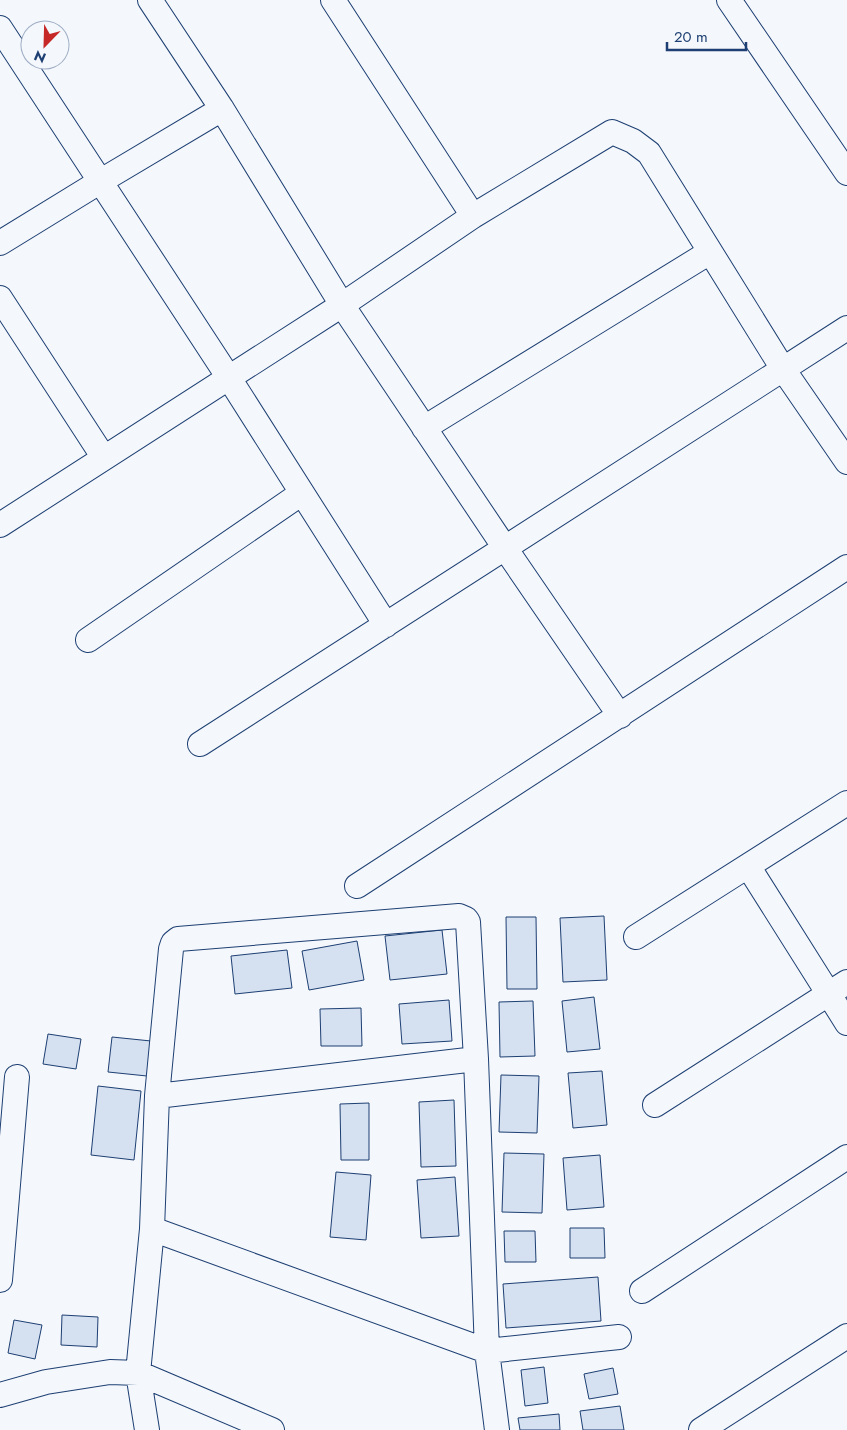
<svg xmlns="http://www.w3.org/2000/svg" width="847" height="1430" font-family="Jost,sans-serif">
<rect width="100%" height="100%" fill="#f4f7fb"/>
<path fill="#d5e0f0" stroke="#1d3f73" d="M604,916L607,980L563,982L560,918Z
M506,917H536L537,989H507Z
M442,930L447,974L390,980L385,936Z
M357,941L364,980L309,990L302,951Z
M287,950L292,988L235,994L231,956Z
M594,997L600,1049L567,1052L562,1001Z
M449,1000L452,1041L402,1044L399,1004Z
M533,1001L535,1056L500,1057L499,1002Z
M361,1008L362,1046H321L320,1009Z
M48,1034L81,1039L76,1069L43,1064Z
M112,1037L151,1041L147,1076L108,1072Z
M602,1071L607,1125L573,1128L568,1073Z
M501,1075L539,1076L537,1133L499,1132Z
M98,1086L141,1091L134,1160L91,1155Z
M454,1100L456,1166L421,1167L419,1102Z
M369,1103V1160H341L340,1104Z
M504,1153L544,1154L542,1213L502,1212Z
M600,1155L604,1207L567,1210L563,1158Z
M336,1172L371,1175L366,1240L330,1237Z
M455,1177L459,1236L421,1238L417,1180Z
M570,1228H604L605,1258H570Z
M504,1231H535L536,1262H505Z
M598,1277L601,1321L506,1328L503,1284Z
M62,1315L98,1317L97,1347L61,1345Z
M14,1320L42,1325L35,1359L8,1353Z
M544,1367L548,1403L525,1406L521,1370Z
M613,1368L618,1394L589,1399L584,1374Z
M620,1406L624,1430H583L580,1411Z
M559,1414L560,1430H520L518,1418Z"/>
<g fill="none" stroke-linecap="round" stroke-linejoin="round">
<g stroke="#1d3f73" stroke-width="26">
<path id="street" d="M150,0L222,109L342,305L505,548L620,716
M333,0L473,216
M729,0L847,173
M0,28L229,378L386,625
M0,243L101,181L222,109
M0,298L104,458
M424,428L710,252
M0,525L342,305L473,216L612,132L633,141L649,153L783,369L847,462
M88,640L302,493
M200,744L847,328
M748,866L847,1023
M357,886L847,567
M636,937L847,803
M157,1096L476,1059
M655,1105L847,982
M152,1229L487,1351L619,1337
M0,1280L17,1077
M642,1291L847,1157
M0,1395L46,1382L110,1372L138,1373L272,1430
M147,1430L138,1373L152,1229L157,1096L171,949L173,943L178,939L459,916L466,919L468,922L476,1059L487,1351L497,1430
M701,1430L847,1336"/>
</g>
<use href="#street" stroke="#f4f7fb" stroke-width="24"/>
</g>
<g transform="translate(45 45) rotate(203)"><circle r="24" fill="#f4f7fb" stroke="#9eadc5"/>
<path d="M0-4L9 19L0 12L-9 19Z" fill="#c62828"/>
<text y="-8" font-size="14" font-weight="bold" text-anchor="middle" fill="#1d3f73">N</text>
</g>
<path d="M667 42v8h79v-8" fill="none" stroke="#1d3f73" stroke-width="2.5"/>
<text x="674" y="42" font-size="15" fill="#1d3f73" stroke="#f4f7fb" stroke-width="4" paint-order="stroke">20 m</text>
</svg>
